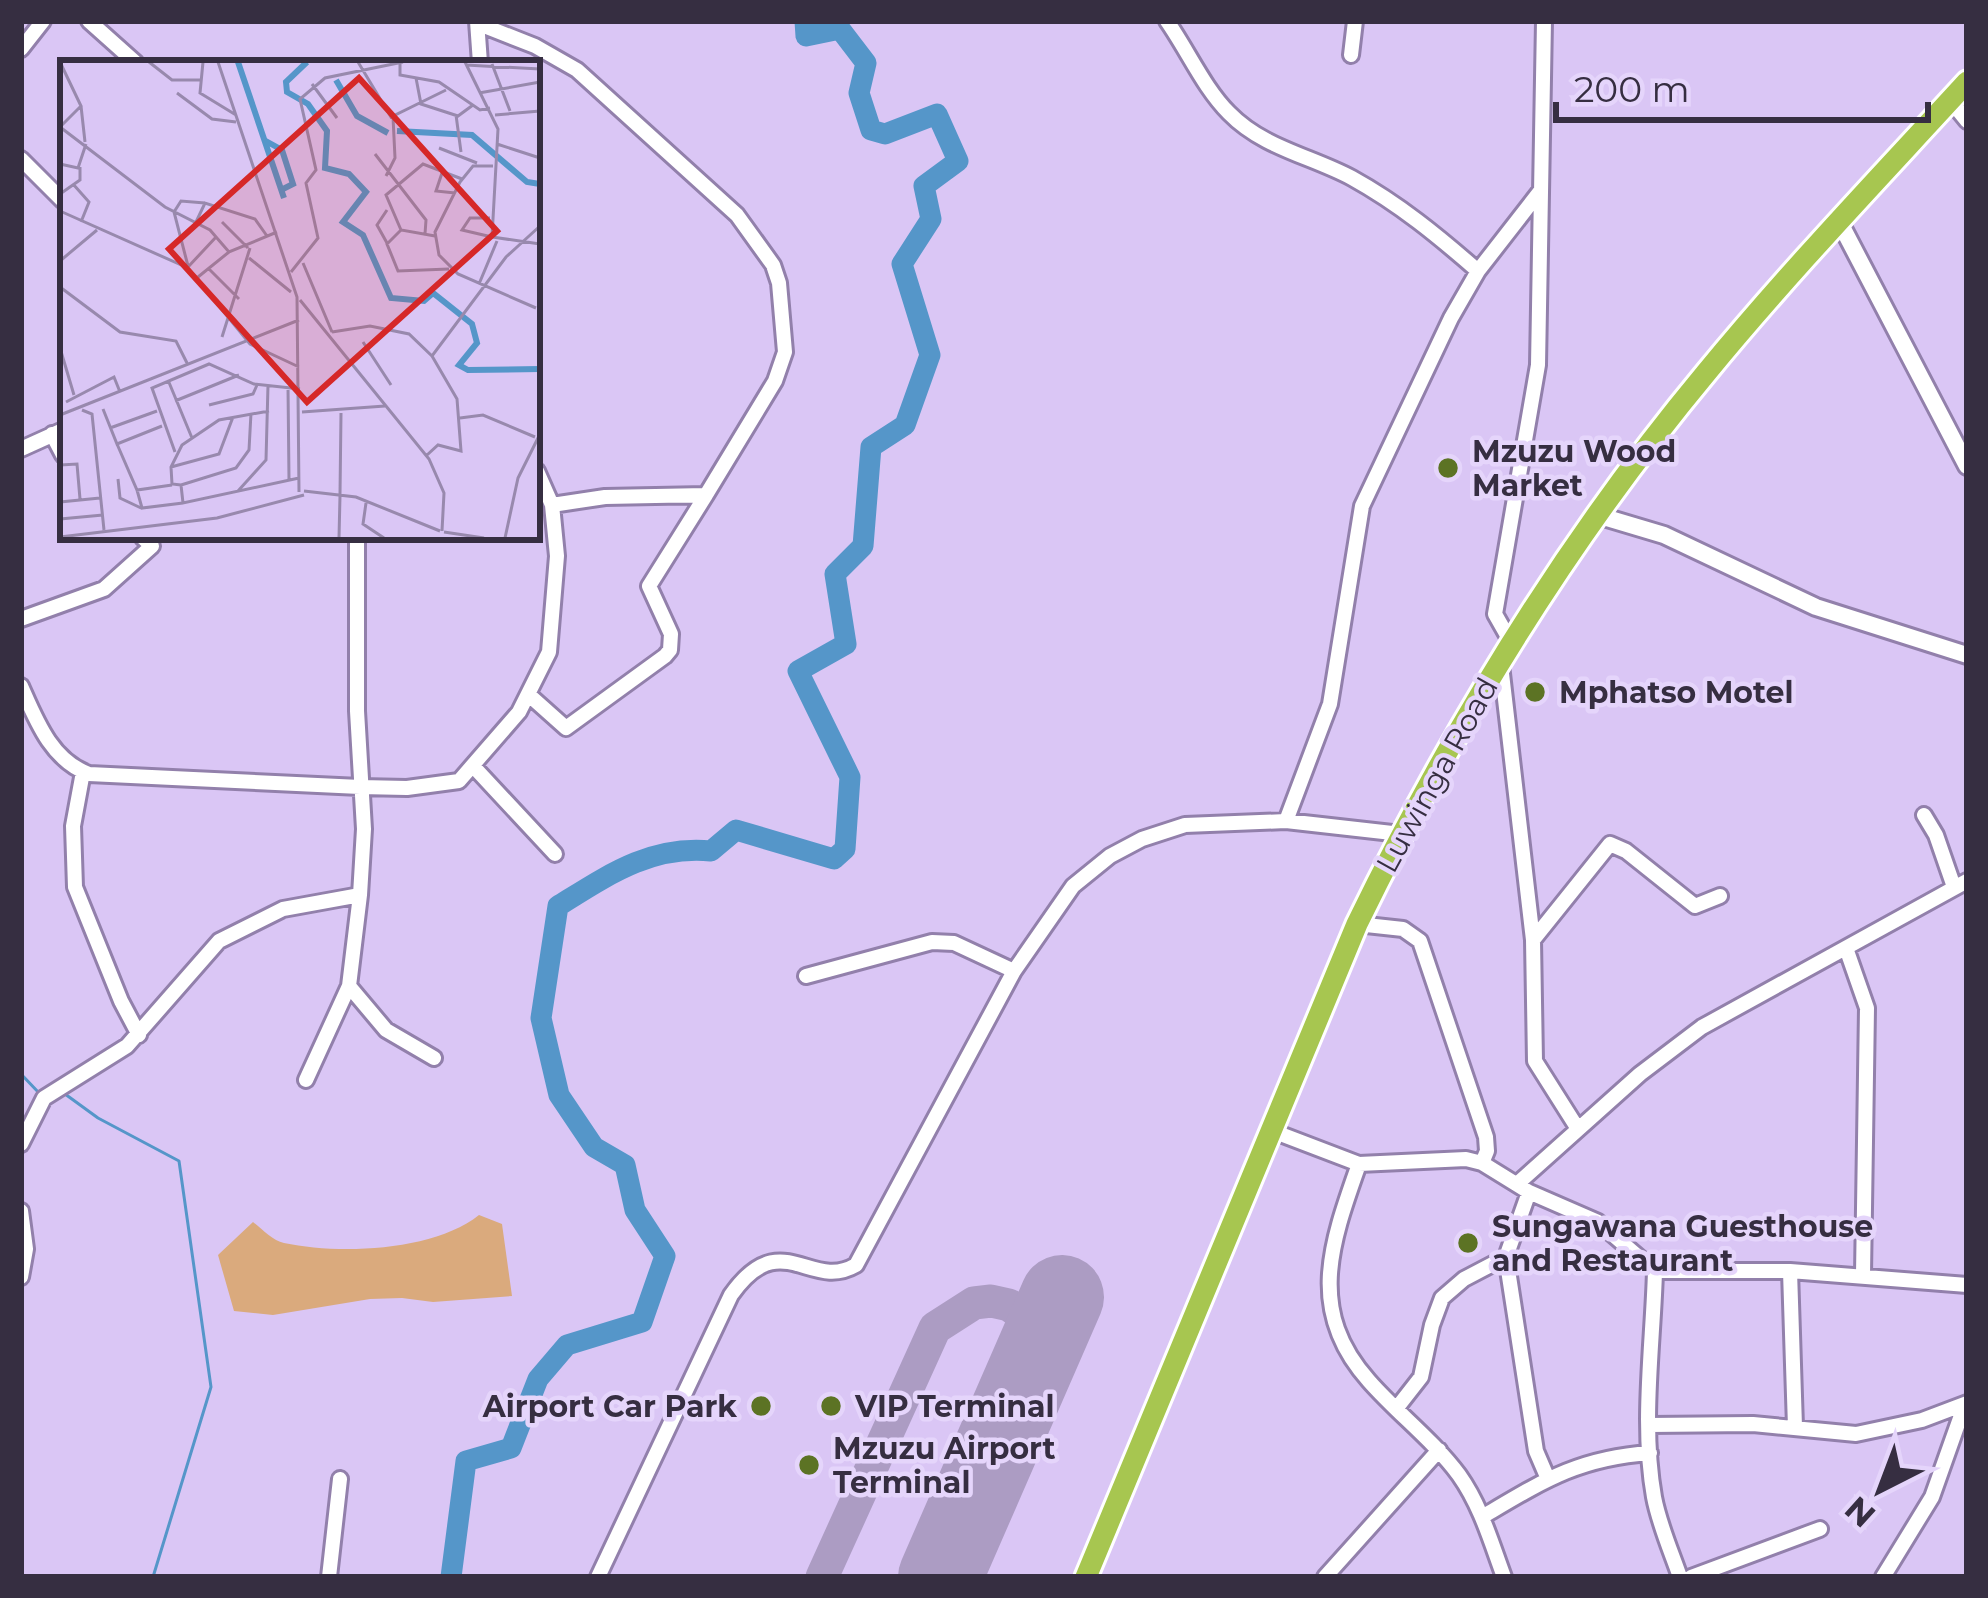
<svg xmlns="http://www.w3.org/2000/svg" width="1988" height="1598" font-family="Montserrat,sans-serif">
<rect width="100%" height="100%" fill="#dac6f5"/>
<path fill="#daaa7d" d="M479,1215L502,1224L512,1296L433,1302L402,1298L370,1299L273,1315L234,1311L218,1255L253,1222C262,1229 273,1241 284,1243C340,1255 434,1251 479,1215Z"/>
<g fill="none" stroke-linecap="round" stroke-linejoin="round">
<path stroke="#5596c9" stroke-width="3" d="M21,1074L40,1094
M65,1094L98,1118L179,1161L211,1387L153,1577"/>
<path stroke="#5596c9" stroke-width="21" d="M451,1577L466,1461L511,1448L538,1379L567,1345L642,1322L665,1256L635,1210L625,1165L594,1147L559,1095L541,1018L558,906C608,875 651,845 711,851L736,830L834,859L845,849L850,777L798,671L846,644L835,574L863,546L871,447L905,425L930,355L902,264L931,219L924,186L958,161L937,114L885,134L871,130L859,93L866,63L840,29L806,36L805,21"/>
<path stroke="#ac9cc3" stroke-width="33" d="M822,1577L935,1328L974,1303L991,1301L1009,1305L1019,1312L1028,1327L1035,1358"/>
<path stroke="#ac9cc3" stroke-width="84" d="M940,1577L1062,1297"/>
<g stroke="#9280ab" stroke-width="20">
<path id="minor" d="M89,21L136,63
M477,21L480,63
M1167,21C1188,51 1204,88 1229,113C1263,148 1311,156 1352,178C1399,204 1438,236 1478,271
M479,24L535,46L577,70L737,215L773,265L779,283L785,352L775,381L706,495L605,497L552,505
M21,49L43,21
M1351,55L1355,21
M1950,100L1967,121
M21,159L63,201
M52,434L63,455
M21,449L63,430
M21,619L104,589L152,546L142,537
M1512,644L1495,614L1538,365L1544,21
M1501,665L1533,940L1535,1061L1578,1129
M21,686C36,720 51,760 89,774L360,787L407,788L459,781L519,712L549,652L557,556L552,505L537,471
M529,695L566,728L665,656L670,650L671,634L649,586L706,495
M474,767L555,854
M83,772L73,826L75,887L121,1001L139,1035
M1924,815L1936,835L1954,887
M1286,821L1330,704L1362,506L1451,318L1478,271L1541,190
M1357,924L1403,929L1420,941L1486,1137L1487,1151L1482,1163
M1533,940L1610,844L1626,851L1695,906L1720,896
M1846,948L1867,1008L1863,1275
M806,976L932,942L954,943L1014,971
M349,986L386,1030L434,1058
M306,1080L349,986L360,895L364,829L357,711V537
M1270,1130L1359,1164L1466,1159L1482,1163L1529,1192L1598,1222L1655,1271C1653,1344 1641,1424 1654,1497C1659,1524 1671,1551 1680,1577
M21,1144L44,1098L127,1046L219,941L283,909L360,895
M1359,1164C1331,1243 1306,1311 1369,1381C1398,1414 1433,1440 1459,1475C1481,1506 1491,1542 1504,1577
M1517,1184L1640,1074L1702,1027L1967,881
M1529,1192L1506,1257L1536,1451L1548,1479
M21,1211L26,1249L21,1277
M1655,1271H1790L1967,1285
M1790,1271L1795,1427
M1396,1409L1421,1377L1432,1325L1442,1298L1464,1279L1506,1257
M1649,1425L1753,1424L1856,1434L1922,1420L1967,1403
M1482,1517C1543,1481 1578,1458 1650,1453
M329,1577L340,1479
M598,1577L731,1295C781,1224 810,1292 856,1265L1014,971L1073,886L1110,856L1142,839L1185,825L1286,821L1401,834
M1325,1577L1439,1450
M1691,1577L1820,1529
M1883,1577L1932,1497L1965,1404"/>
</g>
<g stroke="#9280ab" stroke-width="22">
<path id="tertiary" d="M1839,221L1967,466
M1597,515L1664,535L1816,607L1967,655"/>
</g>
<g stroke="#fff" stroke-width="27">
<path id="trunk" d="M1086,1577L1357,924C1452,729 1567,540 1706,373C1789,272 1879,178 1967,82"/>
</g>
<use href="#minor" stroke="#fff" stroke-width="14"/>
<use href="#tertiary" stroke="#fff" stroke-width="16"/>
<use href="#trunk" stroke="#a7c650" stroke-width="21"/>
</g>
<g fill="#5c7324" stroke="#e5d5fb" stroke-width="4.5">
<circle cx="1448" cy="468" r="12"/>
<circle cx="1535" cy="692" r="12"/>
<circle cx="1468" cy="1243" r="12"/>
<circle cx="761" cy="1406" r="12"/>
<circle cx="831" cy="1406" r="12"/>
<circle cx="809" cy="1465" r="12"/>
</g>
<g text-anchor="middle" dominant-baseline="central" stroke-width="9" stroke-linejoin="round" paint-order="stroke">
<g font-size="30" font-weight="bold" fill="#362e41" stroke="#e5d5fb" text-anchor="start">
<text x="1472" y="451">Mzuzu Wood<tspan x="1472" dy="34">Market</tspan></text>
<text x="1559" y="692">Mphatso Motel</text>
<text x="1492" y="1226">Sungawana Guesthouse<tspan x="1492" dy="34">and Restaurant</tspan></text>
<text x="737" y="1406" text-anchor="end">Airport Car Park</text>
<text x="855" y="1406">VIP Terminal</text>
<text x="833" y="1448">Mzuzu Airport<tspan x="833" dy="34">Terminal</tspan></text>
</g>
<g font-size="30" fill="#362e41" stroke="#e5d5fb">
<text transform="translate(1437 775) rotate(-61)">Luwinga Road</text>
</g>
</g>
<g transform="translate(60 60)">
<rect width="480" height="480" fill="#dac6f5"/>
<path fill="none" stroke="#5596c9" stroke-width="6" d="M178,2L224,138M247,2L226,22L227,32L248,44L267,71L265,108L289,114L306,132L283,162L303,175L331,238L364,241L373,233L412,264L417,283L399,305L408,310L480,309M276,20L297,56L328,73M337,71L412,75L467,122L480,124M204,80L222,90L233,124L221,130"/>
<path fill="none" stroke="#9889ad" stroke-width="3" d="M0,2L21,46L0,67M89,2L112,20H142M143,2L140,33L176,55M158,2L237,237L239,432M298,2L331,57L386,30M340,2V15L379,22L420,50L430,48M405,2L438,69L432,177L480,184M432,4L450,51M406,5L480,9M356,18L361,44L398,56L413,45M252,24L277,58M117,33L152,59L176,62M419,33L480,22M21,46L25,82M396,55L401,92M435,55L480,51M0,67L105,147L150,170L169,192L217,172M437,84L480,98M379,88L417,103M315,94L366,160L365,174M0,104L18,108L26,84M433,106H413L400,122L375,172L379,195L398,214L476,248M383,110L376,131L395,133M326,116L335,98L333,57M13,124L29,142L21,162M0,134L20,120V107M0,151L128,208L190,284L239,307M430,158H410L402,170L432,177M136,162L145,143L195,159L207,176M162,162L188,188M341,170L327,184L338,211L389,209M375,176L341,170L326,135L363,104L402,119M327,183L317,165L327,150M189,198L231,232M0,201L37,170M243,203L272,272M480,204V259M128,206L114,152L121,141L145,143M128,207L157,176M149,209L179,239M231,212L258,178L246,123L256,110L240,39L265,18L343,2M138,217L169,192M419,224L437,181M0,227L60,272L116,281L127,303M240,240L369,399L384,433L382,471M272,272L310,266L349,274L372,296L446,197L480,166M162,277L190,188M303,282L331,325M0,288L14,335M108,320L132,378M228,327L229,420M115,341L179,315M6,342L54,317L60,332M149,345L193,334L197,325M43,349L57,384L102,366M22,350L32,354L44,470M242,352L325,346M0,355L239,260M400,358L423,355L475,377M50,368L97,351M57,384L77,430L112,425M115,392L92,328L149,304L194,324L240,329M367,395L378,385L401,391L397,339L372,296M0,405L17,404L20,439M111,407L159,394L173,357M58,419L60,438L81,448M121,425L112,424L111,407L122,385L159,360L209,351M121,425L123,443L239,418M121,425L176,408L189,390L191,353M77,430L82,448L123,443M178,431L206,400L208,325M244,431L296,437L380,471M280,434L281,353M0,442L40,438M306,443L303,464L324,478M0,459L43,455M384,472L424,478M0,477L157,458L244,435M279,478L280,436M445,478L458,418L480,374"/>
<path fill="#d62828" fill-opacity="0.15" stroke="#d62828" stroke-width="6" d="M299,18L437,171L247,342L109,189Z"/>
<rect width="480" height="480" fill="none" stroke="#362e41" stroke-width="6"/>
</g>
<rect width="1988" height="1598" fill="none" stroke="#362e41" stroke-width="48"/>
<g transform="translate(1880 1490) rotate(222)" stroke="#e5d5fb" stroke-width="9" paint-order="stroke">
<path d="M0-9L21 45L0 30L-21 45Z" fill="#362e41"/>
<text y="-18" font-size="33" font-weight="bold" text-anchor="middle" fill="#362e41">N</text>
</g>
<path d="M1556 102v18h372v-18" fill="none" stroke="#362e41" stroke-width="6"/>
<text x="1574" y="102" font-size="36" fill="#362e41" stroke="#e5d5fb" stroke-width="9" paint-order="stroke">200 m</text>
</svg>
